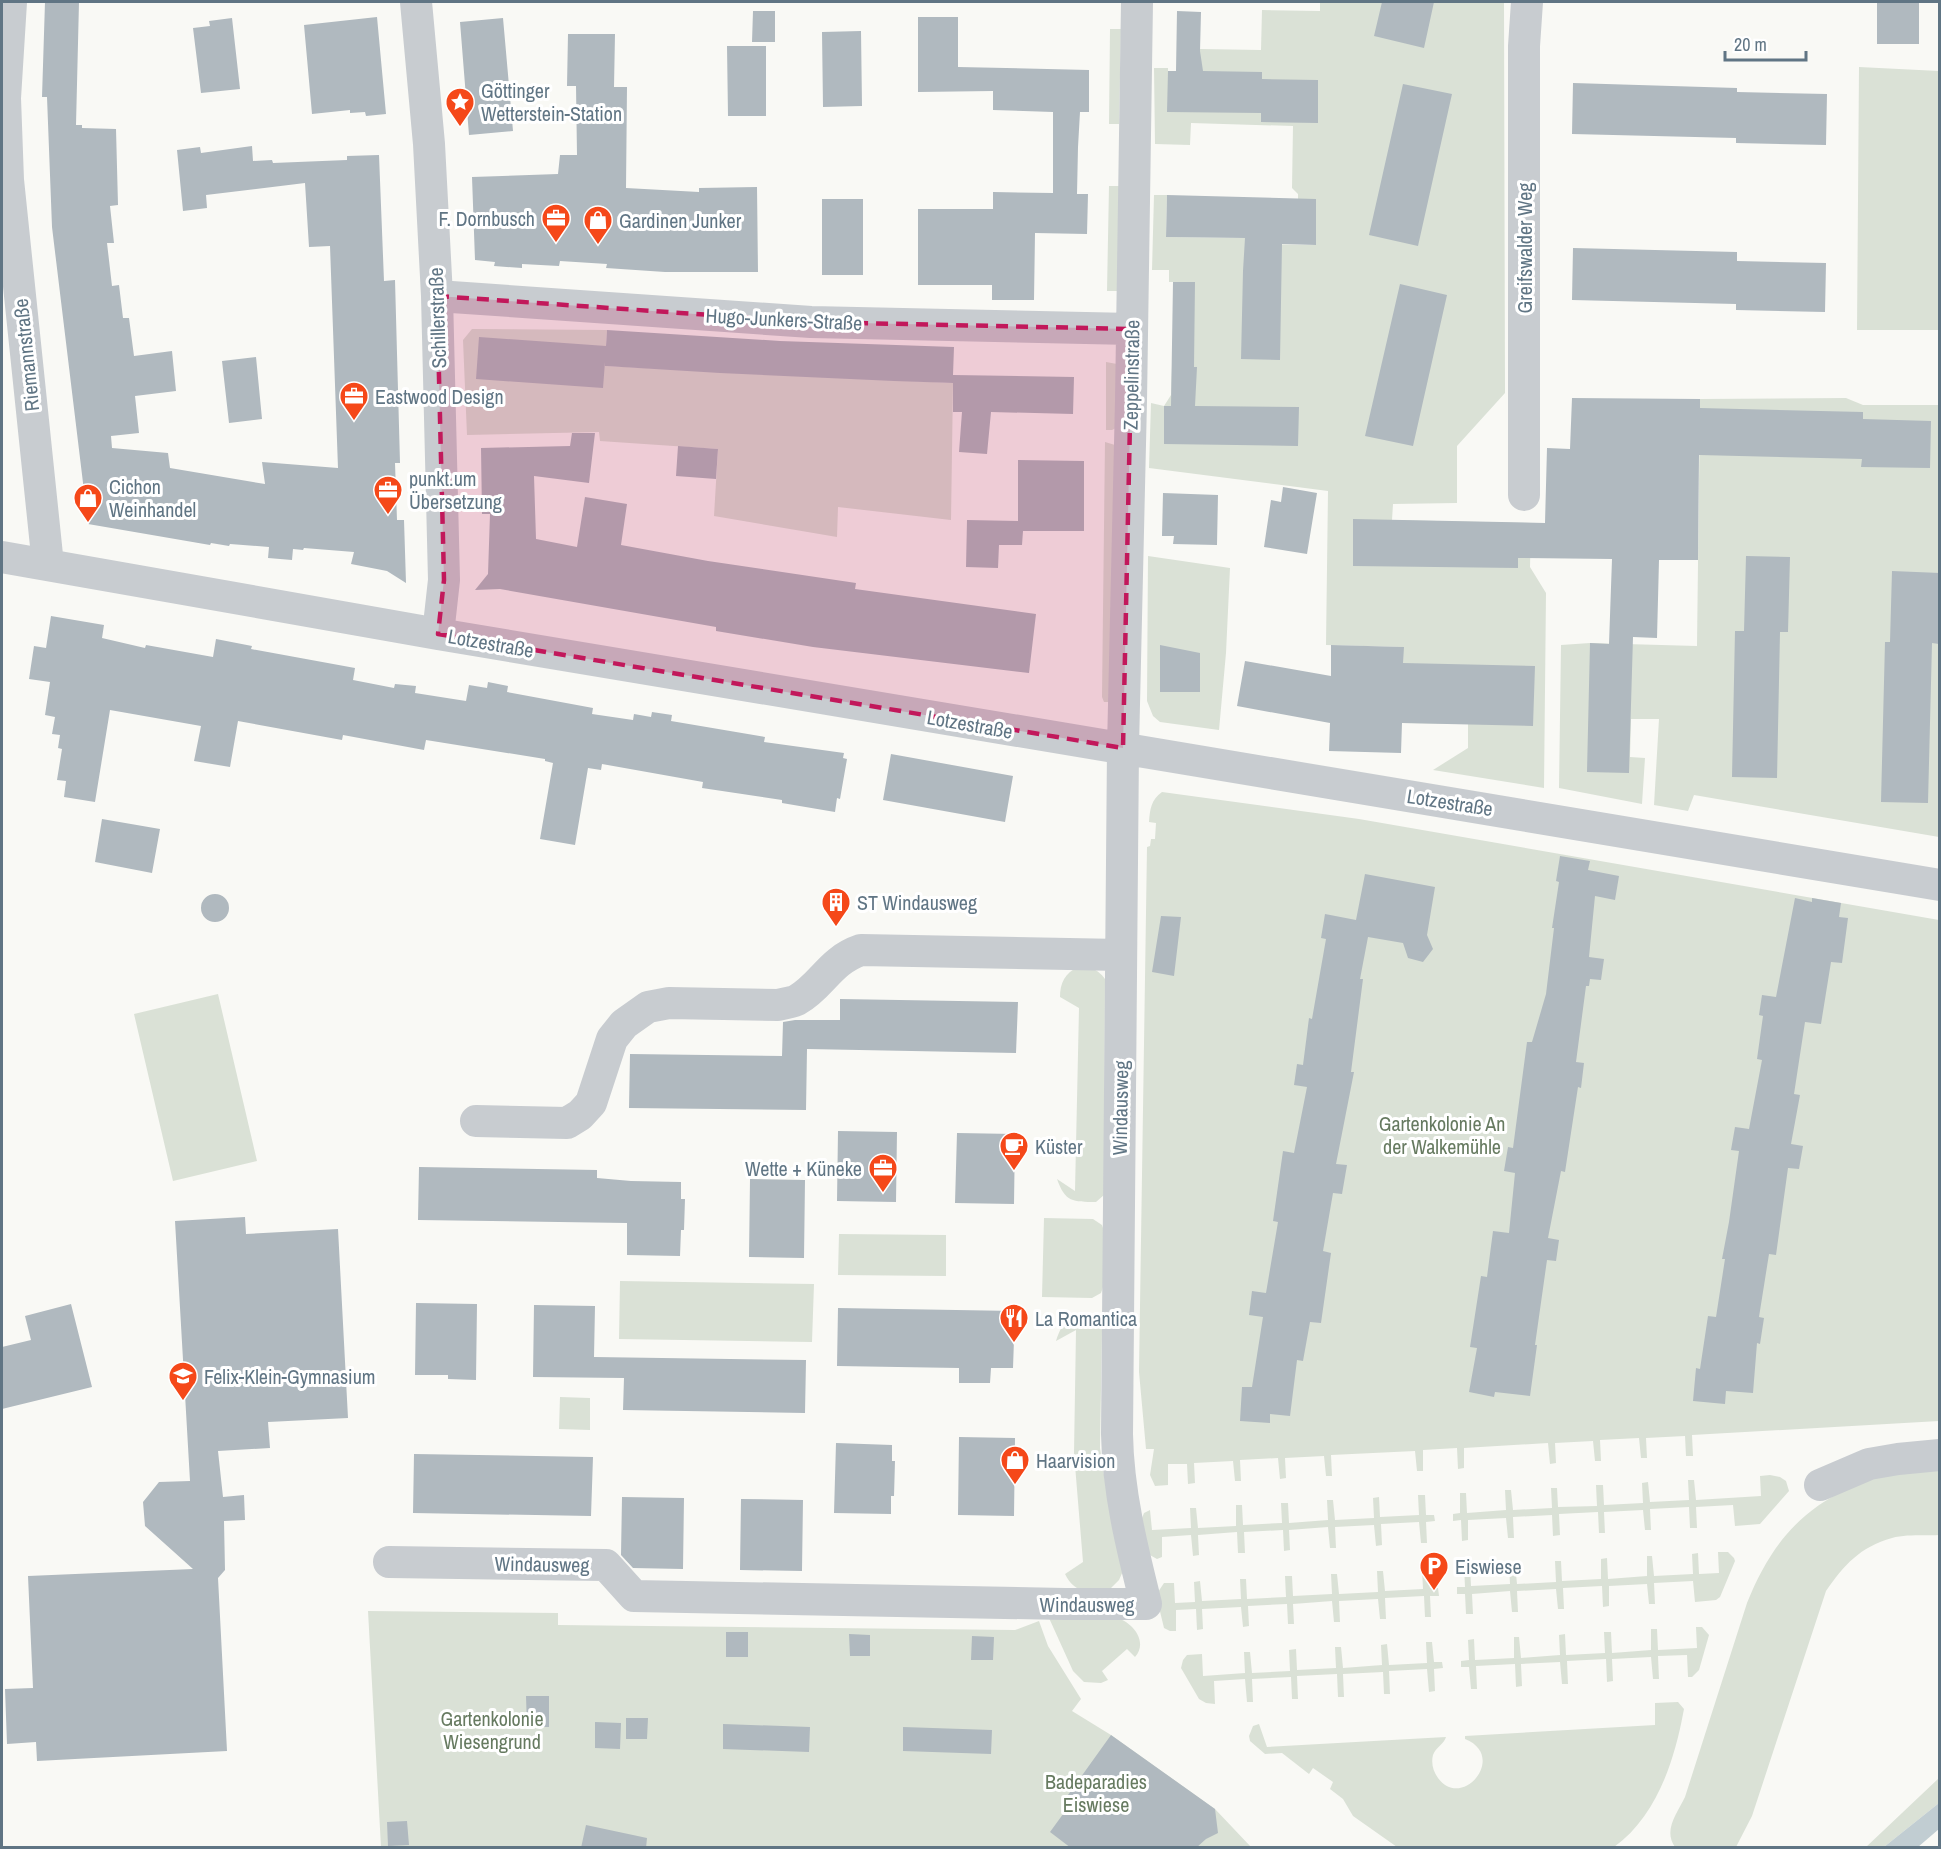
<svg xmlns="http://www.w3.org/2000/svg" width="1941" height="1849" font-family="'Archivo Narrow',sans-serif">
<rect width="100%" height="100%" fill="#f9f9f5"/>
<path fill="#dae1d6" d="M1320,2H1504L1505,393L1457,446V503L1393,504L1392,520L1531,523L1530,567L1546,593L1544,788L1433,770L1468,748V724L1402,723L1403,647L1326,645L1328,491L1149,468L1151,403L1164,406L1171,395L1172,367L1194,282H1169V270H1152L1154,195H1167L1166,237L1245,238V244L1315,245L1298,199V194L1292,188L1293,126L1191,123L1190,145L1155,144L1154,68H1168V71H1199L1200,49L1261,50L1262,10L1320,11Z
M1110,29H1121L1119,124H1109Z
M1859,67L1939,71V330H1857Z
M1109,186H1119L1118,291H1107Z
M472,329L607,330L605,366L953,383L951,520L838,507L837,537L714,516L718,449L600,441L599,432L467,435L463,340Z
M1106,362L1117,364L1116,428L1112,430H1106Z
M1846,398L1863,405H1939V837L1694,795L1688,811L1654,805L1659,719H1631L1630,757L1645,758L1642,804L1559,788L1561,645L1590,643L1697,646L1700,399Z
M1105,442L1115,445L1110,702H1104L1102,697Z
M1148,556L1230,568L1226,653L1219,730L1160,722L1153,716L1147,701Z
M1162,792L1359,819L1939,920V1421L1692,1435L1693,1456H1686L1685,1436L1646,1438L1647,1458H1641L1639,1438L1600,1440L1601,1461H1595L1593,1441L1555,1443L1556,1463L1550,1464L1548,1443L1464,1448V1468L1458,1469L1457,1448L1423,1450V1471H1417L1415,1451L1331,1455L1332,1476H1326L1324,1456L1285,1458L1286,1478L1280,1479L1278,1458L1240,1460L1241,1481H1235L1233,1461L1194,1463L1195,1483L1188,1484L1187,1464H1168V1485L1155,1486L1150,1475L1154,1449H1146L1139,1372L1147,847L1150,846L1151,839H1155L1156,823L1149,822C1150,809 1151,800 1162,792Z
M1078,967C1091,968 1097,968 1105,979L1104,1195L1096,1202C1073,1202 1065,1202 1057,1179L1075,1191L1079,1008L1060,997C1060,983 1065,973 1078,967Z
M218,994L257,1161L173,1181L134,1014Z
M1044,1218L1093,1219L1102,1225L1104,1231L1103,1287L1101,1293L1092,1298L1042,1297Z
M839,1234L946,1235V1276L838,1275Z
M620,1281L814,1284L812,1342L619,1339Z
M1089,1315C1099,1317 1100,1322 1102,1330L1100,1448L1108,1501L1123,1571L1119,1580L1107,1592C1087,1591 1075,1594 1065,1574L1083,1562L1074,1453L1076,1330L1056,1341C1063,1320 1068,1318 1089,1315Z
M560,1397L590,1398V1430L559,1429Z
M1939,1469V1535C1925,1536 1906,1534 1892,1538C1860,1547 1844,1565 1826,1591L1752,1816L1736,1847H1675C1663,1830 1677,1814 1685,1797L1747,1603C1769,1549 1796,1513 1849,1488C1857,1484 1866,1479 1875,1477C1896,1473 1918,1472 1939,1469Z
M1770,1475L1780,1477L1786,1481L1789,1491L1760,1524L1735,1526L1733,1505L1696,1507L1697,1528H1690L1689,1507L1650,1509L1651,1530H1645L1643,1510L1604,1512L1605,1533H1599L1598,1512L1559,1514L1560,1535L1553,1536L1552,1515L1513,1517L1514,1538H1508L1506,1518L1468,1520V1540L1462,1541L1461,1520L1453,1521V1514L1460,1513V1493H1466L1467,1513L1506,1510L1505,1490H1511L1513,1510L1552,1508L1551,1488H1557L1558,1507L1597,1506L1596,1485H1603L1604,1505L1643,1503L1642,1483L1648,1482L1650,1502L1689,1500L1688,1480H1694L1696,1500L1761,1496L1760,1476Z
M1418,1495H1425L1426,1515H1434L1435,1521L1426,1522L1427,1543H1421L1419,1522L1381,1524L1382,1545L1376,1546L1374,1525L1335,1527L1336,1548H1330L1328,1527L1289,1530L1290,1550L1284,1551L1283,1530L1244,1532L1245,1553H1238L1237,1532L1198,1535L1199,1555L1193,1556L1191,1535L1162,1537V1557L1157,1559L1148,1554L1142,1518L1144,1513L1150,1510L1152,1530L1191,1528L1190,1508H1196L1198,1528L1236,1526V1505H1242L1243,1525L1282,1523L1281,1503H1288L1289,1523L1328,1520L1327,1500H1333L1335,1520L1374,1518L1373,1498L1379,1497L1380,1517L1419,1515Z
M1718,1552H1728L1734,1558L1735,1561L1720,1597L1716,1600L1695,1602L1693,1581L1654,1583L1655,1604H1649L1647,1584L1609,1586V1606L1603,1607L1602,1586L1563,1588L1564,1609H1558L1556,1589L1517,1591L1518,1612H1512L1510,1591L1472,1594L1473,1614H1466L1465,1594H1457V1587H1465L1464,1566H1470L1471,1586L1510,1584L1509,1564H1515L1517,1584L1556,1582L1555,1561H1561L1562,1581L1601,1579V1559L1607,1558L1608,1579L1647,1576V1556H1652L1654,1576L1693,1574L1692,1554L1698,1553L1699,1574L1719,1573Z
M1428,1568L1430,1588H1438L1439,1596H1430L1431,1617H1425L1424,1596L1385,1598L1386,1619H1380L1378,1599L1339,1601L1340,1622H1334L1332,1601L1293,1604L1294,1624H1288L1287,1604L1248,1606L1249,1626L1243,1627L1241,1607L1202,1609L1203,1629L1197,1630L1196,1609L1176,1610V1631H1170L1164,1628L1156,1595L1164,1583H1174L1175,1603L1195,1602L1194,1582L1200,1581L1202,1601L1241,1599L1240,1579H1246L1247,1599L1286,1597L1285,1576H1292L1293,1596L1332,1594L1331,1574H1337L1339,1594L1378,1592L1377,1571H1383L1385,1591L1423,1589L1422,1569Z
M368,1611L558,1613V1625L1015,1630L1039,1621L1048,1646L1081,1699L1072,1711L1111,1735L1215,1809L1251,1847H381Z
M1049,1618H1118C1134,1624 1148,1642 1135,1657L1127,1649L1102,1671L1108,1680L1101,1683L1084,1682L1073,1671Z
M1696,1627H1702L1709,1635L1699,1670L1692,1677H1688L1687,1655L1658,1656L1659,1679H1653L1651,1657L1612,1659L1613,1681L1607,1682L1606,1659L1567,1661L1568,1684H1562L1560,1662L1521,1664L1522,1686L1516,1687L1515,1664L1476,1666L1477,1689H1471L1469,1667H1461V1661L1469,1660L1468,1640L1474,1639L1475,1660L1514,1658V1637H1519L1521,1658L1560,1655L1559,1635L1565,1634L1566,1655L1605,1653L1604,1632H1611L1612,1653L1651,1650V1629H1657L1658,1650L1697,1648Z
M1426,1642H1432L1434,1662H1442L1443,1668L1434,1669L1435,1691L1429,1692L1427,1669L1389,1671L1390,1694H1384L1383,1672L1343,1674L1344,1697H1338L1337,1674L1297,1676L1298,1699H1292L1291,1677L1252,1679L1253,1702H1247L1245,1679L1214,1681L1215,1704L1206,1703L1199,1699L1181,1668L1183,1660L1187,1655L1202,1654L1203,1676L1245,1673L1244,1652H1250L1252,1673L1290,1671L1289,1650L1296,1649L1297,1670L1336,1668L1335,1647H1341L1343,1668L1382,1665L1381,1645L1387,1644L1389,1665L1427,1663Z
M1678,1702L1684,1709L1683,1714C1674,1762 1656,1817 1614,1847H1397L1353,1816L1343,1799L1330,1789L1333,1782L1313,1768L1309,1774L1282,1753L1265,1754L1250,1741L1249,1736L1253,1726L1259,1724L1267,1747L1446,1737C1444,1744 1436,1747 1433,1755C1431,1763 1433,1771 1438,1778C1462,1811 1508,1756 1465,1739V1736L1655,1725V1703Z
M1939,1778V1803L1884,1847L1865,1848Z"/>
<path fill="#c1cdd2" d="M1939,1803V1829L1918,1847H1884Z"/>
<path fill="#b0b9bf" d="M45,2H79L76,125H82V128L116,129L118,205L110,206L114,243H107L112,286L119,285L123,318H129L134,356L172,351L176,391L135,396L139,433L111,436L112,448L168,453L170,468L265,484L262,462L338,468L330,246L309,247L305,183L206,195L207,208L183,211L177,150L200,147L201,153L252,146L253,161L272,160L273,163L347,160V156L379,155L384,281L395,280L400,463H395L397,520H404L406,583L387,571L351,564L354,552L304,548L303,550L293,549L292,560L268,558L269,547L230,544L229,546L211,543L210,545L88,524L52,227L47,97H42Z
M1382,2H1434L1424,48L1374,36Z
M1877,2H1919V44H1877Z
M753,11H775V42H752Z
M1177,11L1201,12L1200,51L1203,71L1262,72V79L1318,80V123L1261,122V113L1167,112L1168,71H1176Z
M377,17L386,114L366,116L365,112L350,113V110L312,114L304,25Z
M918,17H958V67L1089,70V112H1080L1078,147L1077,194H1088L1087,234L1035,233L1034,300H992V285H918V209H993V192L1053,193V112L993,110V91L918,92Z
M232,18L240,89L201,93L193,28L210,26L209,21Z
M503,18L513,131L469,135L460,22Z
M861,31L862,106L823,107L822,32Z
M568,34H615L614,87H627L626,188L699,192V188L757,187L758,272H665L606,268L607,264L560,261L559,266L522,264V268L494,266L495,262L475,260L472,177L558,174L560,155H577L576,86H567Z
M727,46H766V116H728Z
M1573,83L1737,88V92L1827,94L1826,145L1736,143V138L1572,134Z
M1403,84L1452,94L1418,246L1369,235Z
M1167,195L1316,199V245L1282,244L1280,360L1241,359L1243,271L1245,238L1166,237Z
M822,199H863V275H822Z
M1573,248L1737,252V261L1826,263L1825,312L1736,310V304L1572,300Z
M1173,282H1195L1194,367H1197L1195,406L1299,407L1298,446L1164,444V406H1171Z
M1400,284L1447,295L1413,446L1365,436Z
M607,330L780,341L954,347L953,375L1074,377L1073,414L991,412L987,454L959,452L962,412H953V381V383L894,381L720,373L605,366V362L603,388L476,379L479,337L606,346Z
M256,357L262,419L229,423L222,361Z
M1572,398L1700,399V408L1863,412V419L1931,421L1930,468L1861,467L1862,459L1699,455L1698,560H1659L1657,638L1633,637L1629,773L1587,772L1590,643L1609,644L1612,559L1518,558V568L1353,566V519L1545,523L1547,448L1570,449Z
M572,433H595L589,483L534,476L536,539L577,547L585,497L627,504L621,545L708,561L856,583L855,589L1036,614L1029,673L813,647L716,631V627L500,589L475,590L488,574L490,514H482L481,448L570,446Z
M678,446L718,449L716,479L676,476Z
M1018,460L1084,461V531H1023L1022,545H999L998,568L966,567L967,520L1018,521Z
M1283,487L1317,493L1307,554L1264,547L1271,500L1281,502Z
M1163,493L1218,495L1217,545L1173,544L1174,536H1162Z
M1746,556L1790,557L1788,632H1780L1777,778L1732,777L1735,631H1744Z
M1892,571L1940,573L1939,644L1932,643L1928,803L1881,802L1885,642H1890Z
M51,616L104,625L102,638L145,648L146,645L213,657L216,639L252,646L251,649L355,668L353,680L394,688L395,684L416,686L415,693L466,701L469,685L487,688L488,682L508,686L507,692L593,708L592,714L633,720L634,714L651,717L652,712L672,715L671,721L765,737L764,742L844,753L843,758L847,759L840,799L837,798L835,812L782,803V800L702,788L703,782L602,764L601,770L588,768L575,845L540,839L553,763L545,761V759L426,740L424,750L343,735L342,740L238,721L230,767L194,761L201,726L110,710L95,802L64,797L66,781L57,780L62,749L58,748L60,735L52,734L55,717L45,715L50,682L29,679L34,646L46,648Z
M1160,645L1200,653V692H1160Z
M1331,645L1404,647L1403,663L1535,666L1533,726L1402,723L1401,753L1329,751L1330,723L1237,706L1245,661L1331,676Z
M891,754L1013,776L1005,822L883,800Z
M102,819L160,829L152,873L95,862Z
M1560,856L1590,861L1588,870L1619,876L1615,900L1595,896L1589,957L1604,959L1601,980L1590,979L1589,986H1586L1576,1062L1584,1063L1581,1088L1578,1087L1565,1172L1561,1171L1548,1238L1559,1240L1556,1261L1547,1260L1535,1345H1537L1530,1396L1495,1392L1494,1397L1469,1392L1477,1348L1470,1347L1481,1276L1487,1277L1493,1231L1509,1233L1515,1173L1504,1171L1508,1147L1513,1148L1527,1042H1532L1546,994L1554,928H1552L1559,882L1556,881Z
M1365,874L1435,887L1427,935L1433,949L1423,962L1408,958L1403,943L1368,937L1360,979H1363L1351,1072H1354L1336,1164L1347,1165L1342,1194L1333,1193L1323,1251L1331,1253L1321,1323L1310,1322L1303,1361L1297,1360L1290,1416L1270,1414V1423L1240,1421L1242,1387H1252L1263,1317L1249,1315L1252,1291L1266,1293L1278,1222L1273,1221L1283,1151L1294,1153L1307,1087L1294,1085L1297,1064L1303,1065L1309,1018L1312,1019L1326,939L1321,938L1325,914L1356,920Z
M201 908a14 14 0 1 1 28 0a14 14 0 1 1-28 0Z
M1795,898L1812,902V898L1841,903L1839,917L1848,918L1842,963L1831,962L1821,1024L1805,1022L1794,1094L1800,1095L1791,1144L1803,1146L1799,1169L1788,1168L1776,1255L1769,1254L1759,1317L1764,1318L1760,1344L1757,1343L1753,1393L1726,1391L1725,1404L1693,1401L1696,1368L1700,1369L1708,1316L1716,1317L1725,1259H1722L1729,1222L1739,1151L1731,1150L1735,1127L1749,1129L1762,1060L1757,1059L1763,1016L1759,1015L1762,995L1776,997Z
M1161,916L1181,917L1174,976L1152,972Z
M840,999L1018,1002L1016,1053L807,1049L806,1110L629,1108L630,1054L782,1056L783,1022L795,1020H840Z
M838,1131L897,1132L896,1202L837,1201Z
M957,1133L1015,1134L1014,1204L955,1203Z
M419,1167L597,1170V1178L631,1181L681,1182V1199H685L684,1230H681L680,1256L627,1255V1223L418,1220Z
M750,1179L805,1180L804,1258L749,1257Z
M245,1217L246,1234L338,1229L348,1418L268,1422L270,1448L218,1451L223,1497L244,1495L245,1520L224,1521L225,1570L218,1578L227,1751L37,1761L36,1742L7,1744L5,1689L33,1688L28,1576L193,1569L145,1526L143,1502L159,1482L190,1481L175,1221Z
M416,1303L477,1304L476,1380L448,1379V1375H415Z
M71,1304L92,1387L2,1409V1347L31,1340L25,1316Z
M534,1305L595,1306L594,1357L806,1360L805,1413L623,1410L624,1378L533,1377Z
M838,1308L1015,1311L1013,1368H991L990,1383H959V1368L837,1366Z
M959,1437L1015,1438L1014,1516L958,1515Z
M836,1443L892,1445V1461H895L894,1496H891V1514L834,1513Z
M414,1454L593,1457L591,1516L413,1513Z
M622,1497L684,1498L683,1569L633,1568L621,1555Z
M741,1499L803,1500L802,1571L740,1570Z
M726,1632H748V1657H726Z
M849,1634L870,1635V1656H850Z
M972,1636L994,1637L993,1660H971Z
M526,1696H549V1727H527Z
M626,1718H648L647,1739H626Z
M595,1722L621,1723L620,1749L595,1748Z
M723,1724L810,1727L809,1752L723,1749Z
M903,1727L992,1730L991,1754L903,1751Z
M1111,1735L1215,1809L1218,1833L1206,1839L1196,1848H1071L1050,1832L1074,1799L1068,1795Z
M407,1821L409,1845L388,1846L387,1822Z
M586,1825L647,1838L646,1848H581Z"/>
<g fill="none" stroke-linecap="round" stroke-linejoin="round">
<path stroke="#c8ccd0" stroke-width="32" d="M11,2L5,98L8,180L48,565
M416,2L429,144L437,296L444,580L438,634
M437,296L811,322L1132,329
M1524,495V46L1527,2
M2,557L438,634L1940,885
M476,1121L567,1123L580,1115L591,1103L612,1039L624,1024L648,1007L669,1003L778,1005C784,1003 791,1003 797,1000C823,985 829,961 861,950L1121,955
M1820,1485L1869,1464L1898,1459L1940,1455
M389,1562L606,1565L634,1596L1065,1604H1146C1132,1548 1118,1492 1117,1434L1123,748L1131,401L1137,2"/>
</g>
<path fill="#c2185b" fill-opacity="0.2" stroke="#c2185b" stroke-width="4.5" stroke-dasharray="12 8" stroke-linejoin="round" d="M437,296L811,322L1132,329L1123,748L438,634L444,580Z"/>
<defs>
<g id="sight-pin" transform="scale(1.5)"><path d="M0 17L-7.5 6A9.5 9.5 0 1 1 7.5 6Z" fill="#f54819" stroke="#fff"/><path d="M0-6L1.8-2.2L6-1.7L2.9 1.2L3.7 5.4L0 3.3L-3.7 5.4L-2.9 1.2L-6-1.7L-1.8-2.2Z" fill="#fff"/></g>
<g id="office-pin" transform="scale(1.5)"><path d="M0 17L-7.5 6A9.5 9.5 0 1 1 7.5 6Z" fill="#f54819" stroke="#fff"/><path d="M-6-3h4V-5.5h4V-3h4V5H-6ZM-1-4.5V-3h2v-1.5ZM-6 0V1H6V0Z" fill="#fff"/></g>
<g id="shop-pin" transform="scale(1.5)"><path d="M0 17L-7.5 6A9.5 9.5 0 1 1 7.5 6Z" fill="#f54819" stroke="#fff"/><path d="M-5-2.5h2.3a2.7 3.5 0 0 1 5.4 0H5L5.5 6h-11ZM-1.5-2.5h3a1.5 2.3 0 0 0-3 0Z" fill="#fff"/></g>
<g id="building-pin" transform="scale(1.5)"><path d="M0 17L-7.5 6A9.5 9.5 0 1 1 7.5 6Z" fill="#f54819" stroke="#fff"/><path d="M-4-6H4V6H1V3H-1V6H-4ZM-2.5-4.3h1.7v1.8h-1.7ZM.8-4.3h1.7v1.8H.8ZM-2.5-1h1.7V.8h-1.7ZM.8-1h1.7V.8H.8Z" fill="#fff"/></g>
<g id="cafe-pin" transform="scale(1.5)"><path d="M0 17L-7.5 6A9.5 9.5 0 1 1 7.5 6Z" fill="#f54819" stroke="#fff"/><path d="M-5.5-4.5H6V0H3Q3 3.5 0 3.5H-2.5Q-5.5 3.5-5.5 0ZM3-3.2v2h1.7v-2ZM-6 4.5H4V6H-6Z" fill="#fff"/></g>
<g id="restaurant-pin" transform="scale(1.5)"><path d="M0 17L-7.5 6A9.5 9.5 0 1 1 7.5 6Z" fill="#f54819" stroke="#fff"/><path d="M-5-6h1v4h1v-4h1v4h1v-4h1v5L-1.5 .5V6h-2V.5L-5-1ZM5-6V6H3V1.5H1.5Q1.5-4 5-6Z" fill="#fff"/></g>
<g id="school-pin" transform="scale(1.5)"><path d="M0 17L-7.5 6A9.5 9.5 0 1 1 7.5 6Z" fill="#f54819" stroke="#fff"/><path d="M0-5L7-2L0 1L-7-2ZM-4 1L0 2.5L4 1V4Q0 6-4 4Z" fill="#fff"/></g>
<g id="parking-pin" transform="scale(1.5)"><path d="M0 17L-7.5 6A9.5 9.5 0 1 1 7.5 6Z" fill="#f54819" stroke="#fff"/><path d="M-3.5-5.5H1a3.5 3.5 0 0 1 0 7H-1V5.5H-3.5ZM-1-3.4V-.6H.8a1.4 1.4 0 0 0 0-2.8Z" fill="#fff"/></g>
</defs>
<g fill-rule="evenodd">
<use href="#sight-pin" x="460" y="102"/>
<use href="#office-pin" x="556" y="218"/>
<use href="#shop-pin" x="598" y="220"/>
<use href="#office-pin" x="354" y="396"/>
<use href="#office-pin" x="388" y="490"/>
<use href="#shop-pin" x="88" y="498"/>
<use href="#building-pin" x="836" y="902"/>
<use href="#cafe-pin" x="1014" y="1146"/>
<use href="#office-pin" x="883" y="1168"/>
<use href="#restaurant-pin" x="1014" y="1318"/>
<use href="#school-pin" x="183" y="1376"/>
<use href="#shop-pin" x="1015" y="1460"/>
<use href="#parking-pin" x="1434" y="1566"/>
</g>
<g text-anchor="middle" dominant-baseline="central" stroke-width="6" stroke-linejoin="round" paint-order="stroke">
<g font-size="20" fill="#607584" stroke="#fff" text-anchor="start">
<text x="481" y="90">Göttinger<tspan x="481" dy="23">Wetterstein-Station</tspan></text>
<text x="535" y="218" text-anchor="end">F. Dornbusch</text>
<text x="619" y="220">Gardinen Junker</text>
<text x="375" y="396">Eastwood Design</text>
<text x="409" y="478">punkt.um<tspan x="409" dy="23">Übersetzung</tspan></text>
<text x="109" y="486">Cichon<tspan x="109" dy="23">Weinhandel</tspan></text>
<text x="857" y="902">ST Windausweg</text>
<text x="1035" y="1146">Küster</text>
<text x="862" y="1168" text-anchor="end">Wette + Küneke</text>
<text x="1035" y="1318">La Romantica</text>
<text x="204" y="1376">Felix-Klein-Gymnasium</text>
<text x="1036" y="1460">Haarvision</text>
<text x="1455" y="1566">Eiswiese</text>
</g>
<g font-size="20" fill="#607584" stroke="#fff">
<text transform="translate(1524 248) rotate(-90)">Greifswalder Weg</text>
<text transform="translate(437 318) rotate(-92)">Schillerstraße</text>
<text transform="translate(784 319) rotate(3)">Hugo-Junkers-Straße</text>
<text transform="translate(26 355) rotate(-96)">Riemannstraße</text>
<text transform="translate(1131 375) rotate(-89)">Zeppelinstraße</text>
<text transform="translate(491 643) rotate(10)">Lotzestraße</text>
<text transform="translate(970 724) rotate(10)">Lotzestraße</text>
<text transform="translate(1450 802) rotate(9)">Lotzestraße</text>
<text transform="translate(1120 1108) rotate(-89)">Windausweg</text>
<text transform="translate(542 1564) rotate(1)">Windausweg</text>
<text x="1087" y="1604">Windausweg</text>
</g>
<g font-size="20" fill="#667a60" stroke="#fff">
<text x="1442" y="1123">Gartenkolonie An<tspan x="1442" dy="23">der Walkemühle</tspan></text>
<text x="492" y="1718">Gartenkolonie<tspan x="492" dy="23">Wiesengrund</tspan></text>
<text x="1096" y="1781">Badeparadies<tspan x="1096" dy="23">Eiswiese</tspan></text>
</g>
</g>
<rect width="1941" height="1849" fill="none" stroke="#607584" stroke-width="6"/>
<path d="M1725 51v9h81v-9" fill="none" stroke="#607584" stroke-width="3"/>
<text x="1734" y="51" font-size="18" fill="#607584" stroke="#ffffff" stroke-width="4.5" paint-order="stroke">20 m</text>
</svg>
